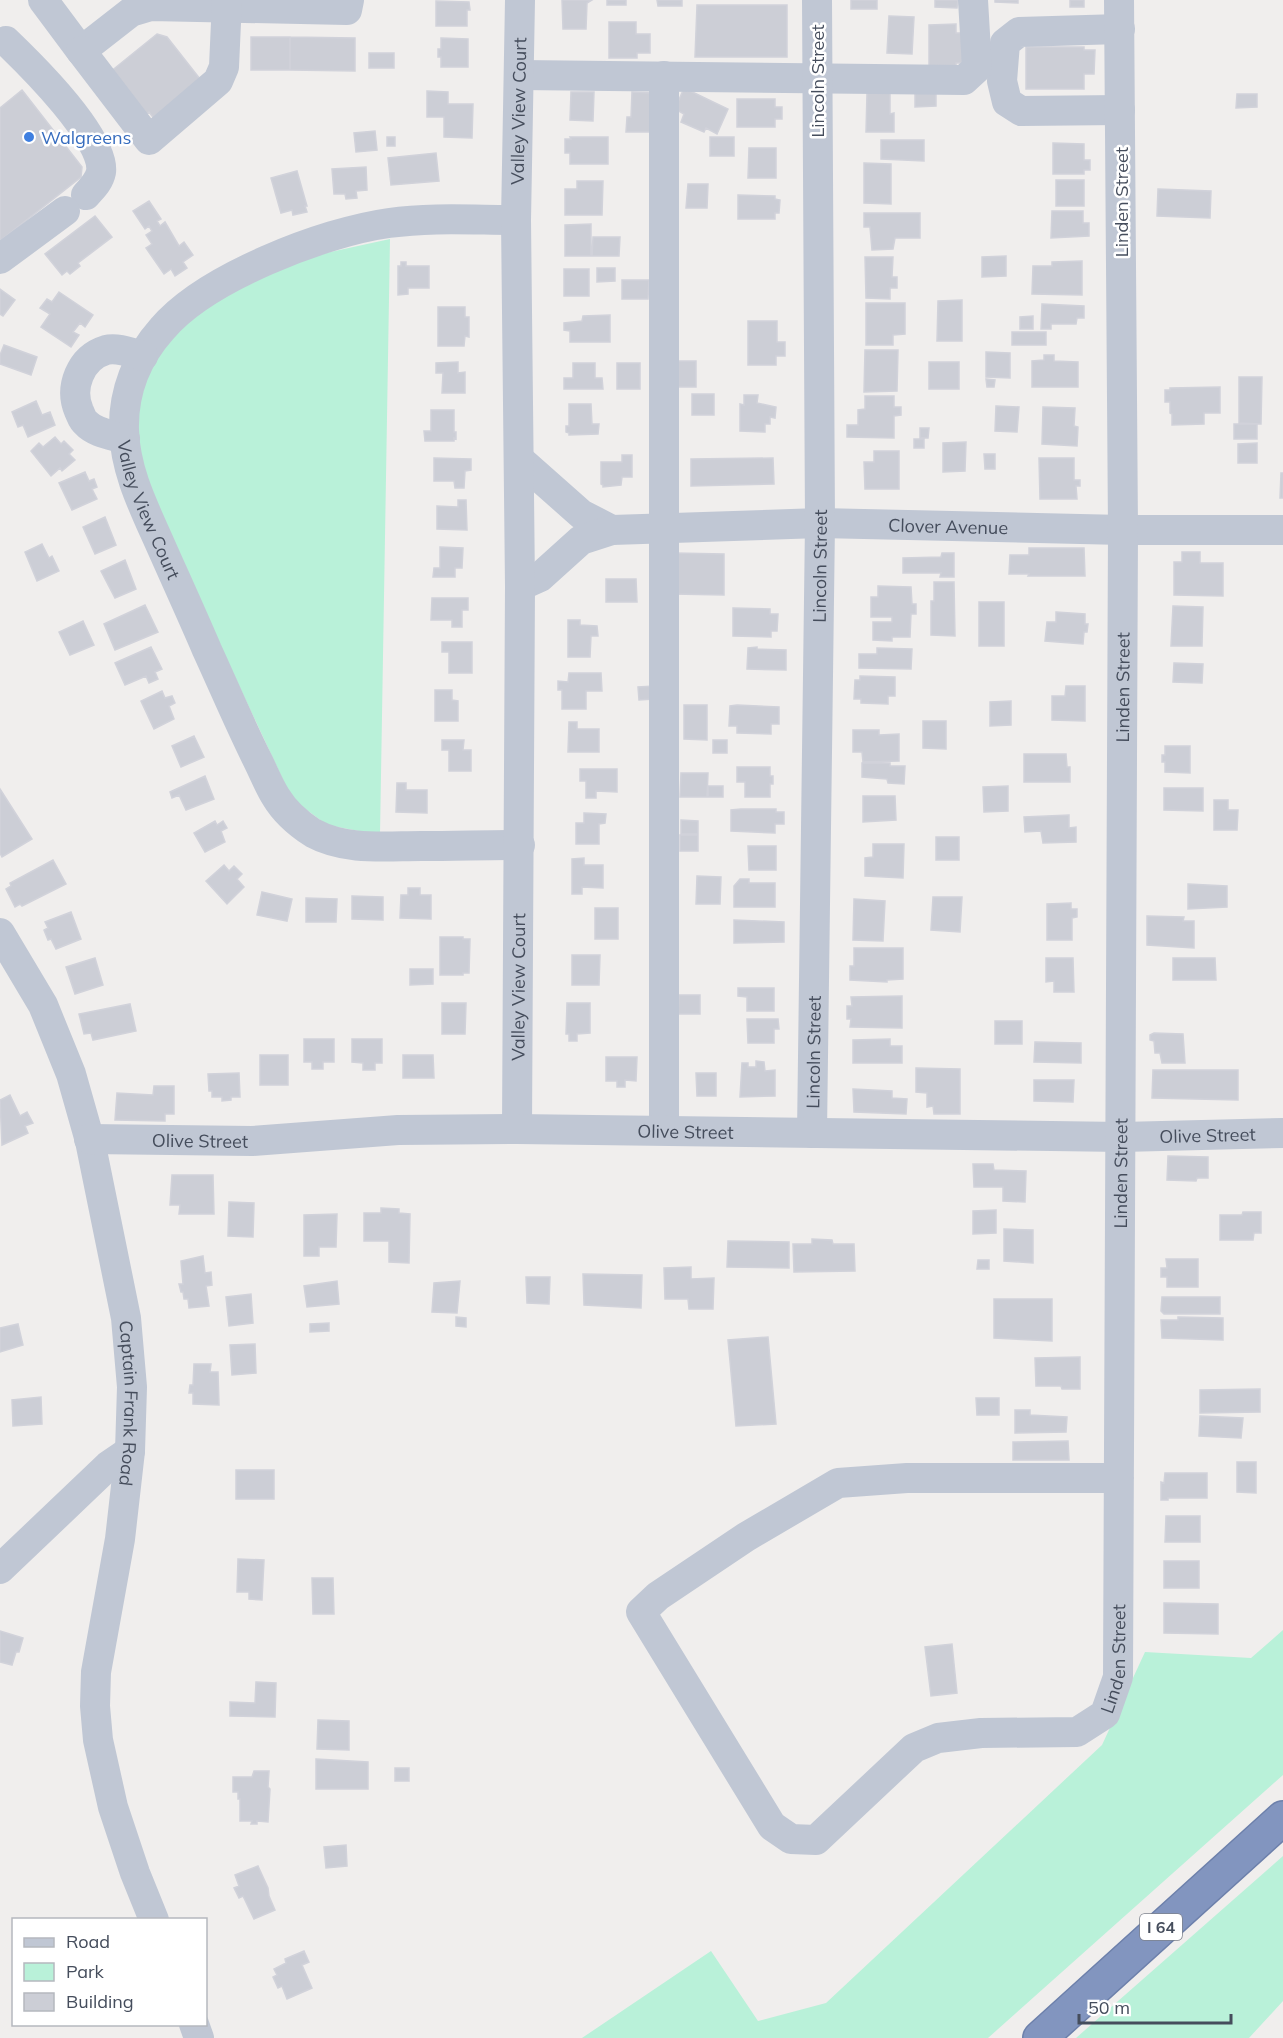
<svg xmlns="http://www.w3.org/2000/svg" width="1283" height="2038" font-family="Mulish,sans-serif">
<rect width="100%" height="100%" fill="#f0eeed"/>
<path fill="#b9f1d9" d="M390,239L380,835L327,825L292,799L144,482L136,439L140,403L147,377L165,344L189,318L246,284L312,256Z
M1283,1630V1775L988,2038H582L711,1951L758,2021L826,2003L1102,1745L1145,1652L1251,1658Z
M1283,1856V2001L1249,2038H1076Z"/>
<path fill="#ccced6" stroke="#d1d2da" stroke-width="1.5" d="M562,0H592L587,3L586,29H563Z
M607,0H626V5H607Z
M657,0H682V6H658Z
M851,0H877V9H851Z
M935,0H958L957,8L935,7Z
M995,0H1018V3L995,2Z
M1070,0H1084V7H1070Z
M436,1L469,2L470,10H467V26H436Z
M697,5H787V57H695Z
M889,16L914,17L912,54L887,53Z
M609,22H636V34H650V53H637V58H609Z
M956,24V33H964V63H956V77L929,76V25Z
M157,34L167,37L200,79L155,120L149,112L144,116L110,72Z
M251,37H290V70H251Z
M290,37L355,38V71L290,70Z
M441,38L468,39V67H441V57H438V49H441Z
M1026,47H1084V50H1095L1094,74H1084V89H1026Z
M369,53H394V68H369Z
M684,88L728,109L717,134L706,128L704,132L681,122L684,114L675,109Z
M22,90L82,167L81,177L0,241V108Z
M427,91L448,92V104H473L472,138L444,137V117H427Z
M571,92H594L593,121L570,120Z
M632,92L652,93L650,132H626L627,117H631Z
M936,92V106L915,107V93Z
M867,93H890V114L894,113V132H866Z
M1237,94H1257V107L1236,108Z
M737,99H775V107H782V119H775V127H737Z
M375,131L377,150L356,152L354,133Z
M387,137H395V146H387Z
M570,137H608V164H570V153H565V139H571Z
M710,137H734V156H710Z
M881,140H924V161L881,159Z
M1053,143L1084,144V160H1090V170H1084V174H1053Z
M749,148H776V178H748Z
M436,153L439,181L391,185L388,158Z
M864,163L891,164V204L864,203Z
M366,167L367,190L356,191L357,198L346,199L345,194H334L332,169Z
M297,171L307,206H305L307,212L293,215L292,210L281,213L271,178Z
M1056,180H1084V206H1056Z
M577,181H603L602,215H565V189H577Z
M688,184H708L707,208H686Z
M1158,189L1211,191L1210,218L1157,216Z
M738,195L775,196V199L780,200L779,213H775V219H738Z
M149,201L161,219L157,221L160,226L165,222L179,246L184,242L193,255L183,262L187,268L175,276L171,269L164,274L146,248L152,244L146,235L152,231L149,226L145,229L133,211Z
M1052,211H1083V223H1089V236L1051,238Z
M864,213H920V238H895L893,249L872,250L870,227H864Z
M95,216L112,237L78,263L80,266L70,274L67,271L62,275L45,254Z
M591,224V256H565V225Z
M593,237H620L619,256H592Z
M1006,256V276L982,277V257Z
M865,257H893L892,277H897V288H890V299L866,298Z
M1082,261V295L1032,294L1033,266H1052V262Z
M401,262H406V266H429V288H408V294L398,295V266H401Z
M597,268H615V281L597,282Z
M564,269H589V296H564Z
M622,280H649L648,299H622Z
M0,289L15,300L3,316L0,314Z
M59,292L93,315L85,327L80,323L73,332L79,335L71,347L41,327L50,314L40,308L47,299L52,302Z
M962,300V341H937L938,301Z
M866,303H905V334L893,335V345H866Z
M1042,304L1084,306V318H1077L1076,324H1051V329H1041Z
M438,307H465V317H469V337L465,336L464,346H438Z
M610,315V342H570V331L564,330V323L582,321L583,316Z
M1033,316V329H1020V317Z
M748,321H777V342H785V356H776V365H748Z
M1012,332H1046V345H1012Z
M4,345L37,357L31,375L0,364V355Z
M865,350H898L897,391L864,392Z
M986,352L1010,353V378L986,377Z
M1044,355H1054V361L1078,362V387H1032V361L1044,360Z
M676,361H696V387H676Z
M458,362V373L465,372V393H442L443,373H436V363Z
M929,362H959V389H929Z
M573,363H595V378H602L603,389H564V378H573Z
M617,363H640V389H617Z
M1239,377H1262L1261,424L1239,423Z
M986,379L995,380L994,387H987Z
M1220,387V413H1204V424L1172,425V414L1170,413V402H1165V390H1170V388Z
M692,394H714V415H692Z
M744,395H758L757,403L776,407L775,418L770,417V424H765V432L740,431V404L744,405Z
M865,396H894V407H901V415L894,416V438L847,437V425H858V410L865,409Z
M36,401L42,415L50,412L55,425L28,437L23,425L18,427L12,412Z
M569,404H591L592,424H599L598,434L569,435V433L566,432V426H569Z
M996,406L1019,407L1017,432L995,431Z
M1043,407L1075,408L1074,426L1078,427L1077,446L1042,444Z
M431,410H454V432H456V439L454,438V441H425L424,431H431Z
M1234,424H1257V439H1234Z
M920,428H929L928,438H920Z
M55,437L61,444L64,441L73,450L69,454L75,460L62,471L60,468L51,476L31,451L39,443L43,447Z
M914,439H924V448H914Z
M966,442L965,471L943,472V443Z
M1257,443V463H1238V444Z
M874,451H899V489H865L864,462H874Z
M984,454H995V469H985Z
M622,455H632V477H622L621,485L603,487V485L601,484V462H622Z
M434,458L471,459V470L465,471L464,488H455L454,481H434Z
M773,458L774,484L691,486V459Z
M1039,458H1074V480H1080V486H1076L1077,499H1040Z
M85,472L89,481L94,479L97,487L92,489L97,499L72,510L59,483Z
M1281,473H1283V498H1280Z
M458,500H466L467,530L437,529V506L458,507Z
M105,517L116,545L95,554L83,527Z
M42,544L49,558L52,556L59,571L37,581L25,552Z
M440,547L463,548L462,568H455V577H433L434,568H440Z
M1029,548H1084L1085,576H1028L1029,574H1009L1010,555H1029Z
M1182,552H1200V563H1223V596L1174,595V562H1182Z
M674,553L724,554V595L673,594Z
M942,553H954V577H940L941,573H903V558L941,557Z
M125,560L136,589L115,598L101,571Z
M606,579H636L637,602H606Z
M934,582H954L955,636L931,635V601H934Z
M878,586L911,587L912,604H916V614H911L910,637H892V641L873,640V622H892V617H871V597H878Z
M432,598H468V610H462V627H452V620H431Z
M979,602H1004V646H979Z
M145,605L158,632L115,650L104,624Z
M1173,606L1203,607L1202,646H1171Z
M733,608L770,609V614H778L777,631H771V637L733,636Z
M1056,612L1085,614V624H1088L1087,632H1084L1083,644L1045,641L1047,622H1056Z
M568,620H580V625L597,626L598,636H591L590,657H568Z
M83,621L94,645L70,655L59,632Z
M442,642H472V673H449V652H442Z
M151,647L162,669L155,672L158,679L149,683L146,676L125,685L115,663Z
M757,647V649L786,650V670L747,669L748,648Z
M877,648L912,649L911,669L859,668V654H877Z
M1174,663L1203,664L1202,683L1173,682Z
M569,673H601L602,691H586V709H562V690H558V681L568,682Z
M860,676L895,677V696H888V704L861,703V699H854L855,680H860Z
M654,686V699L639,700L638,687Z
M1066,686H1085V721L1052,720V696H1065Z
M435,690H452V700L458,701V721H435Z
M162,691L165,698L172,696L175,703L169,706L174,719L154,729L141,701Z
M1011,701V725L990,726V702Z
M684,705H707V740L684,739Z
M737,705L779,707V724H771V734L737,733V726H729L730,706Z
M923,721H946V749L923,748Z
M569,722H577V729H599V752H568Z
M853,730H879V735L899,734V761L863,762L862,752H853Z
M194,736L204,757L181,767L172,746Z
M442,740H464L463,750H471V771H449V750H442Z
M713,740H727V753H713Z
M1165,746H1190V773L1165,772V762H1162V755H1165Z
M1024,754H1066L1067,767H1070V782H1024Z
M862,763H890V766H905L904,784L888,783L887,779L862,777Z
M737,767H770V776H773V784H770V797H745V782H737Z
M580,769H617V792L596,791V798H586V781H580Z
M681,773H708L707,797H680Z
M205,776L214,799L186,810L179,795L172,798L170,792Z
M397,783H406V790H427V813L396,812Z
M708,786H723V797H708Z
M1008,786V811L984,812L983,787Z
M1164,788H1203V811L1164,810Z
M0,789L32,839L2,857L0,853Z
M863,796H895L896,820L863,822Z
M1214,800H1228V810H1238L1237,830H1214Z
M741,809H776V812H784V824H775V833L731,831V810Z
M584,813L606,814L605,823L599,824V844H576V823H584Z
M1069,815V828L1076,827V842L1043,843L1041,831L1025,832L1024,817Z
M681,820L698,821V834H681Z
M215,821L217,825L223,821L227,828L221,831L225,842L205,852L194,833Z
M680,835H698V851H680Z
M936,837H959V860H936Z
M873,844H904L903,878L865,876V858L873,857Z
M748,846H776V870H749Z
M584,858V865H603V888L582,887V894H572V859Z
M53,860L66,884L22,906L20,904L15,907L6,889L11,886L10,883Z
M224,865L229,871L234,866L242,874L237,879L244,887L227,904L206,881Z
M697,876L721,877L720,904H696Z
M740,879H749V883H775V907H734V886Z
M1188,884L1227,886V907L1188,909Z
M408,888H420V895H431V919L400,918L401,895H408Z
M262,892L292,899L287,921L257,915Z
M352,896L383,897V920L352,919Z
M933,897H962L960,932L931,930Z
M306,898L337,899L336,922H306Z
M854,899L885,901L883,941L853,940Z
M1071,903V909H1077V917L1072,918V940H1047V904Z
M595,908H618V939H595Z
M71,912L81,939L56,949L51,939L48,940L44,930L48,928L45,922Z
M1147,916L1184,917L1183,921H1194V948L1147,945Z
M734,920L784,922V942L734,943Z
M440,937H463V939H470L469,973H463V975H440Z
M854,948H903V979L887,980V982L850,980V966H854Z
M572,955H600L599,985H572Z
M95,958L103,985L75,994L66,967Z
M1046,958H1073L1074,992H1054V981L1046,982Z
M1173,958H1215L1216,980H1173Z
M410,969H433V984L410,985Z
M738,988H774V1011H747V997L738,996Z
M679,995H700V1014H678Z
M902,996V1028L850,1027L851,1019H847V1006H852L851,997Z
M442,1003H466L465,1034H442Z
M567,1003H590V1033L577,1034V1041H569V1034H566Z
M130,1004L136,1031L93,1040L91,1033L84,1034L79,1014Z
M747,1019H778L779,1029H774V1043H748Z
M995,1021H1022V1044H995Z
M1154,1033L1183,1034L1185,1063H1162L1160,1053H1155L1154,1041L1150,1040V1035Z
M304,1039H334V1062H323V1069H312V1062H304Z
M352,1039H382V1063H375V1070H363V1063L352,1062Z
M890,1039V1046H902V1063H853V1040Z
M1035,1042L1081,1043V1063L1034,1062Z
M260,1055H288V1085H260Z
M403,1055H433L434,1078H403Z
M606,1057H637L636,1081L625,1080V1087H617V1081H606Z
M756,1061L764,1062L765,1071L775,1070V1096L740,1097L742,1063H748V1067H756Z
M916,1068L960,1069V1114H934L933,1106L927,1107V1093L916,1092Z
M1153,1070H1238V1100L1152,1098Z
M239,1073L240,1097H231V1100L222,1101V1097H212V1091H209L208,1074Z
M696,1073H716V1096H697Z
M1034,1080H1074L1073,1102L1034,1101Z
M154,1086H174V1114H165V1121L115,1120L117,1093L153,1095Z
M853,1089L892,1091V1098L907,1099L906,1114L854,1112Z
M10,1095L20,1116L27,1112L33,1123L25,1126L28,1133L2,1145L0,1100Z
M1168,1156L1208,1157V1178H1197L1196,1181L1167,1180Z
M973,1164H993L994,1170L1026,1171L1025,1202L1003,1201V1187H974Z
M172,1175H213L214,1214H179L180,1205H170Z
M229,1202L254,1203L253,1237L228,1236Z
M381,1208L399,1209V1213L410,1214L409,1263L389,1262V1241H364V1213H381Z
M996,1210V1233L973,1234V1211Z
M1243,1212H1261V1233H1254L1253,1240H1220V1215H1242Z
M337,1214L336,1247H319V1256H304V1215Z
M1004,1229L1033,1230V1263L1004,1261Z
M812,1239L832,1240L833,1244H854L855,1271L794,1272L793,1244H812Z
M728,1241L789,1242V1268L727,1267Z
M203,1256L205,1273L211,1272L212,1285L206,1286L209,1306L189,1308L188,1299H184L183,1292H181L179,1284H183L181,1261Z
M1166,1259H1198V1287H1167V1277H1161V1268H1167Z
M978,1260H989V1269H977Z
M691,1267V1279L714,1278L713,1309H689L688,1299H665L664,1268Z
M583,1274L642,1275L641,1308L584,1305Z
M526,1277H550L549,1304L527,1303Z
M337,1281L339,1304L307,1307L304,1286Z
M460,1281L457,1313L432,1312L434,1283Z
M251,1294L253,1323L229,1326L226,1297Z
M1162,1297H1220V1314H1164L1161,1311Z
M994,1299H1052V1341L994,1338Z
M456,1317L466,1318V1327L456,1326Z
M1178,1317L1223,1318V1340L1162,1338L1161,1320H1178Z
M329,1323V1331L310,1332V1324Z
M18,1324L23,1345L0,1352V1328Z
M768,1337L776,1424L736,1426L728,1340Z
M255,1344L256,1373L232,1375L230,1345Z
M1080,1357V1389H1062L1061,1386H1036L1035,1358Z
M194,1364H211L210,1372H218L219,1405L193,1404V1393H189L190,1385H193Z
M1260,1389V1412L1200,1413V1390Z
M41,1397L42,1424L13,1426L12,1400Z
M976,1398H999V1415H977Z
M1015,1410H1030V1415L1067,1417L1066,1432L1015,1433Z
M1200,1416L1243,1418L1241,1438L1199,1436Z
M1068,1441L1069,1460H1013V1442Z
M1237,1462H1256V1493L1237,1492Z
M236,1470H274V1499H236Z
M1165,1473H1207V1498H1168V1500H1161V1482L1164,1483Z
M1166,1516H1200V1542H1165Z
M238,1559L264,1560L262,1600L249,1599V1592H237Z
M1164,1561H1199V1588H1164Z
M312,1578H333L334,1614H313Z
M1164,1603L1218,1604V1634L1164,1633Z
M0,1631L23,1638L19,1652H16L12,1665L0,1662Z
M952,1644L957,1693L931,1696L925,1647Z
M256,1682L276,1683L275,1717L230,1716V1702L255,1703Z
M318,1720L349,1721V1750L317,1749Z
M316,1759L368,1762V1789H316Z
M395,1768H409V1781H395Z
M254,1771H269L268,1787L270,1789L268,1822L257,1821V1824H251L252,1821H240V1799H238V1792H233V1777H252Z
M346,1845L347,1866L326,1868L324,1847Z
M258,1866L268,1888L269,1896L275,1910L254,1919L243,1896L239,1898L234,1888L239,1886L235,1875Z
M304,1951L309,1962L302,1965L312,1988L287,1999L282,1986L278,1988L273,1977L277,1975L274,1969L286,1963L285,1959Z"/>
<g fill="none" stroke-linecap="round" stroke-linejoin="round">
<g stroke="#6d80ab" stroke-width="36">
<path id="highway" d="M1040,2038L1283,1818"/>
</g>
<g stroke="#c0c7d4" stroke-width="30">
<path d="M43,0L81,51L131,12L151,6L347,10L349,0"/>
<path d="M1120,29L1019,32L1005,43L1002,81L1007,102L1021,111L1120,110"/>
<path d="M6,41C30,64 106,139 101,172C99,182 92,188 86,195"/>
<path d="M81,51L149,140L218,81L224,67L227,0"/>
<path d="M520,75L964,80L977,68L973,0"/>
<path id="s1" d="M516,220C474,220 431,217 389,223C323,232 205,278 162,329C137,357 123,392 124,430C125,471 144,508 160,544C176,580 192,615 207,650C224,687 240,725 258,761C264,773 269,786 276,797C285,812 299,824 313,833C346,851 386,846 421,846C454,846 487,845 520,845"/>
<path d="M0,259L65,211"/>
<path d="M125,439C112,435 95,433 86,423C82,420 81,415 79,411C69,388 80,358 106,350C117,347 132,353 143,356"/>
<path d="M520,460L581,514L612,530"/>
<path id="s2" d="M520,586L540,577L581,540L612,530L820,523L1123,530H1283"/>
<path id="s3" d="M0,933L43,1005L71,1074L90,1141L126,1318L132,1387L130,1451L120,1539L96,1672L95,1706L98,1740L113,1807L135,1873L154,1920"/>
<path id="s4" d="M517,1129L520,586L516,220L520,0"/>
<path d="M664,1130V76"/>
<path id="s5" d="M812,1133L820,523L817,0"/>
<path id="s6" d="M89,1139L252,1141L398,1130L517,1129L1122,1137L1283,1133"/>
<path id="s7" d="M1119,1478H907L838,1483L746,1537L658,1596L641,1612L772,1826L791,1839L816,1840L914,1748L938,1738L981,1733L1077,1732L1105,1714L1118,1677L1123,530L1119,0"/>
<path d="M0,1569L108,1466L130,1451"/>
<path d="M194,2024L199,2038"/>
</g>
<use href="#highway" stroke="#8295bf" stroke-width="33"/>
</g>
<circle fill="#3f7fe0" stroke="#fff" stroke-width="2" cx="29" cy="137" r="6"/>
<g text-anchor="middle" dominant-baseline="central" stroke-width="5" stroke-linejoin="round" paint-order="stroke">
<rect fill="#fff" stroke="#7d828d" stroke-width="1.5" x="1140" y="1914" width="42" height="26" rx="4.5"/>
<g font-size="16" font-weight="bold" fill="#454d5c">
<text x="1161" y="1927">I 64</text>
</g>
<g font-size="18" fill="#454d5c" stroke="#fff">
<text transform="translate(817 81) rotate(-90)">Lincoln Street</text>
<text stroke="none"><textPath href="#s4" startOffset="1018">Valley View Court</textPath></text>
<text transform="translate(1121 202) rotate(-90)">Linden Street</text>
<text stroke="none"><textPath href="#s1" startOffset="576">Valley View Court</textPath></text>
<text stroke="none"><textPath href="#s2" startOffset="446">Clover Avenue</textPath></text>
<text stroke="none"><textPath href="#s5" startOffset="567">Lincoln Street</textPath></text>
<text stroke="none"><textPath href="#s7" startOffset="2178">Linden Street</textPath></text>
<text stroke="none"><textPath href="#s4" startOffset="142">Valley View Court</textPath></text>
<text stroke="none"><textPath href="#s5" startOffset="81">Lincoln Street</textPath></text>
<text stroke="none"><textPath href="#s6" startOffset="597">Olive Street</textPath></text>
<text stroke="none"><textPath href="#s6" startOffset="1119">Olive Street</textPath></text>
<text stroke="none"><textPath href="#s6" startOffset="111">Olive Street</textPath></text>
<text stroke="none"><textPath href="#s7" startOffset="1692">Linden Street</textPath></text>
<text stroke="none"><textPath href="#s3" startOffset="494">Captain Frank Road</textPath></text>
<text stroke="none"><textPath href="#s7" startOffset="1206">Linden Street</textPath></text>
</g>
<g font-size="18" fill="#366cbe" stroke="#fff" text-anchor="start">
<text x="41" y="137">Walgreens</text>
</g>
</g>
<rect x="12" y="1918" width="195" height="108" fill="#ffffff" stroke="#b5b8be" stroke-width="1.5"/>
<rect x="24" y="1938" width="30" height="9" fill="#c0c7d4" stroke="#b5b8be" stroke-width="1.5"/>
<text x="66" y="1948" font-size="18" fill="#454d5c">Road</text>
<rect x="24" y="1963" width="30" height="18" fill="#b9f1d9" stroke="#b5b8be" stroke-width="1.5"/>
<text x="66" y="1978" font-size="18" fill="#454d5c">Park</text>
<rect x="24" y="1993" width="30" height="18" fill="#ccced6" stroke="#b5b8be" stroke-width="1.5"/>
<text x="66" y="2008" font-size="18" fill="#454d5c">Building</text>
<path d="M1079 2014v9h152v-9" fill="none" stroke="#454d5c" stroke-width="3"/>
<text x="1088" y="2014" font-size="18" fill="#454d5c" stroke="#ffffff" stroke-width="4.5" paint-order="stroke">50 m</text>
</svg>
